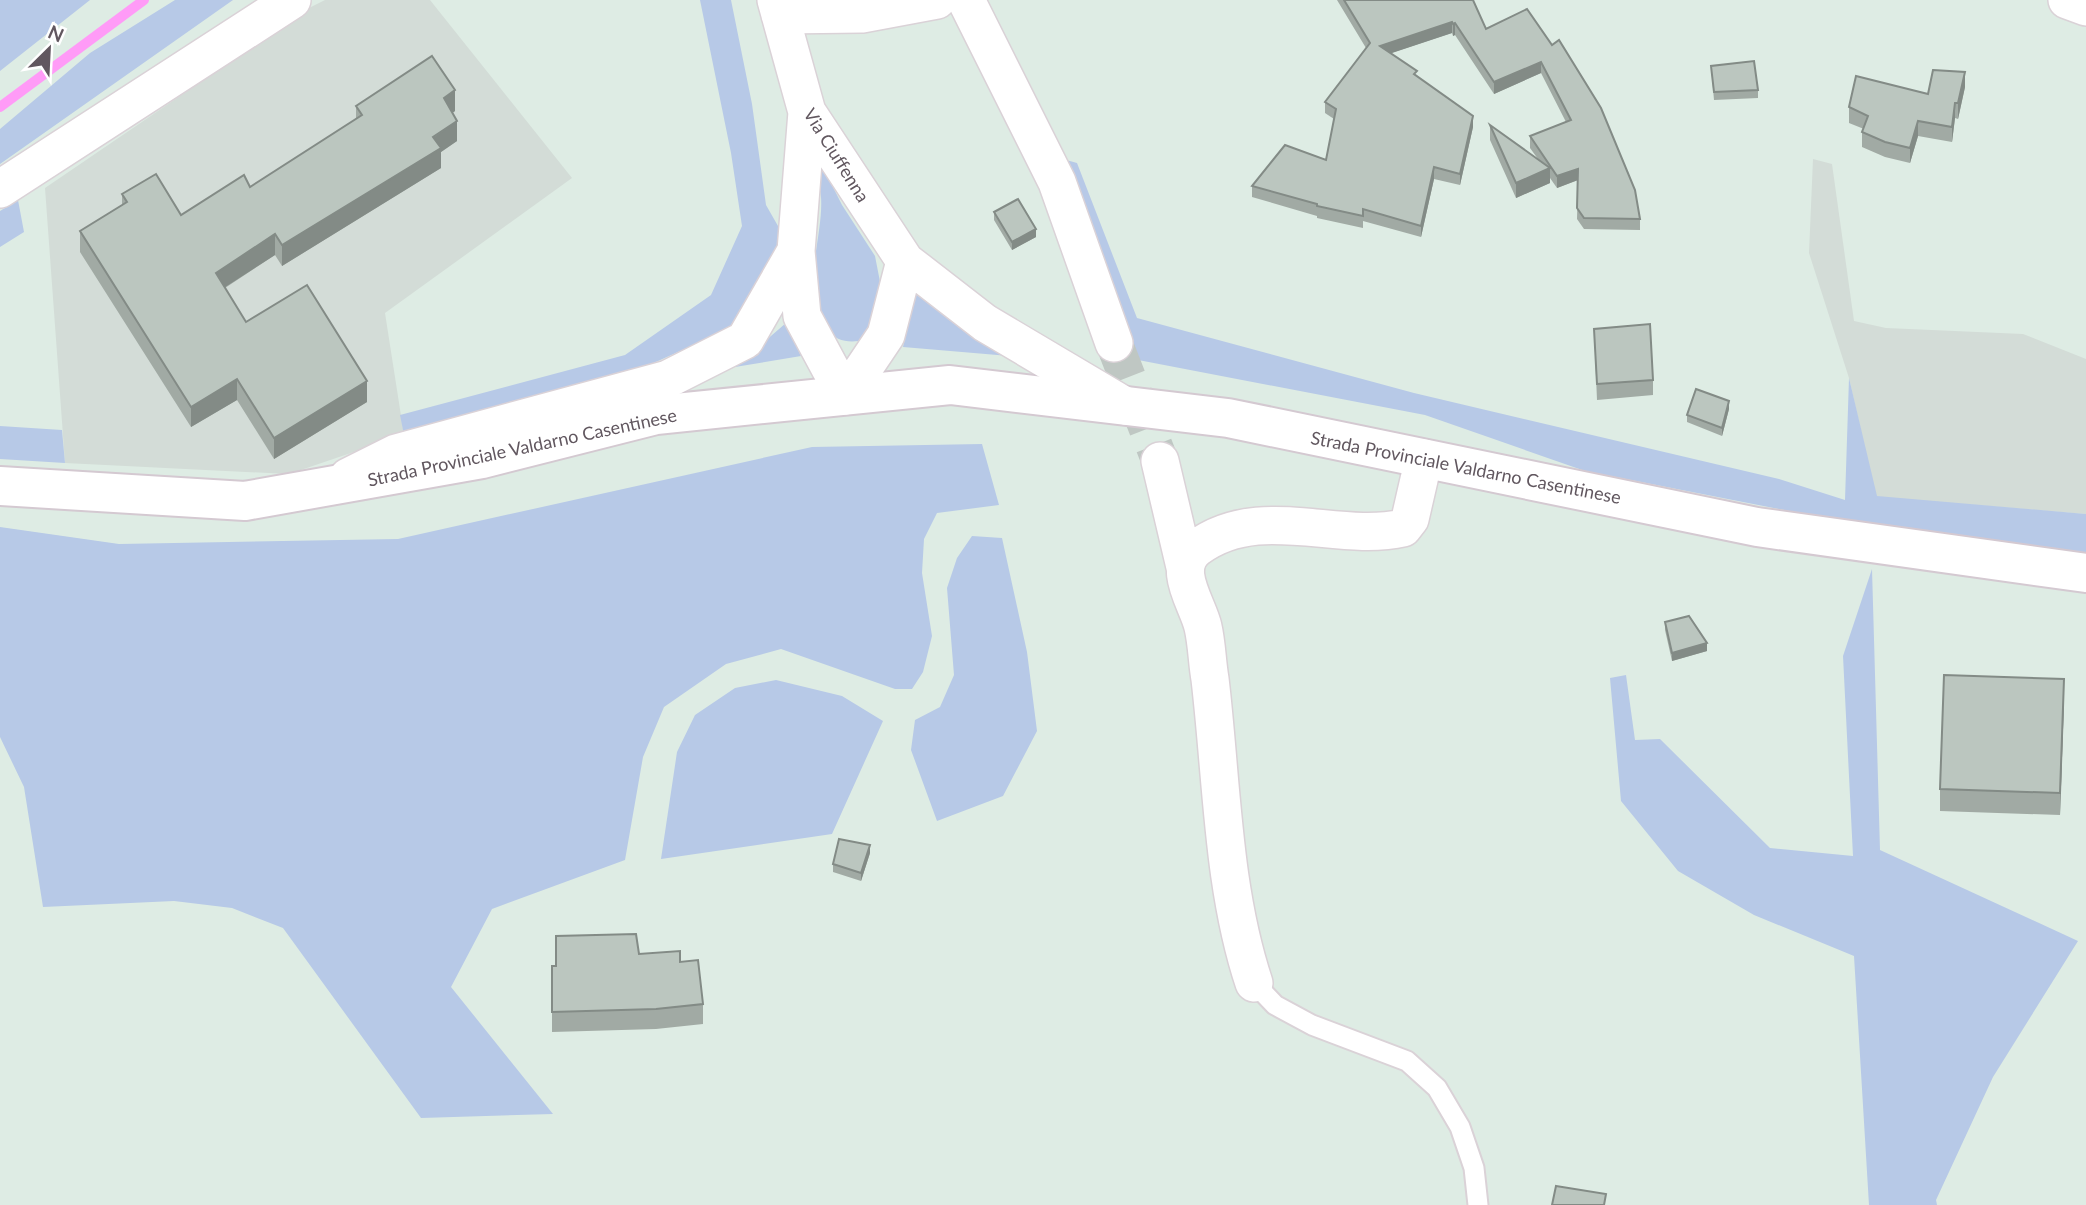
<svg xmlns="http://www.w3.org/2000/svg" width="2086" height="1205" font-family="Lato,sans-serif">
<rect width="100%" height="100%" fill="#deece4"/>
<path fill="#d3dcd7" d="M325,0H430L572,178L385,313L404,435L289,474L65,463L45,188L309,8Z
M1813,159L1832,164L1854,321L1886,328L2023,334L2086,359V514L1876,497L1849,378L1809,253Z"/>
<path fill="#b7c9e7" d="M0,0H90L0,71Z
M175,0H233L0,164V129L90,53Z
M700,0H731L752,104L766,205L786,240L772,275L729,329L638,370L404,435L400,415L625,355L711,295L742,226L731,153Z
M1059,158L1077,163L1137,318L1414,393L1779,479L1845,500L1849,378L1877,496L2086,514V553L1845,522L1585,471L1425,415L1133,359Z
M815,165H822L842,205L875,256L882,292L865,340C849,343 837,342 826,329C798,298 824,236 821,197C820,187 817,176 815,165Z
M18,200L24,232L0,247V211Z
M914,291L1021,357L903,347Z
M786,323L801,356L735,367Z
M0,426L62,430L65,463L0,459Z
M982,444L999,505L937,513L924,539L922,573L932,636L923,672L912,689H895L781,649L726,664L664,707L643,757L625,860L492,909L451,987L553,1114L421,1118L283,928L232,908L174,901L43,907L24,787L0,737V527L119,544L398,539L812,447Z
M972,536L1002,538L1027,652L1037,731L1003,796L937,821L911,750L915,720L940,707L954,675L947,588L957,558Z
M1872,569L1880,850L2078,941L1993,1077L1936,1200L1937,1205H1869L1854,956L1754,915L1678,871L1621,801L1610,678L1626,675L1635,740L1660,739L1770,848L1853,856L1843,656Z
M776,680L842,696L883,721L832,834L661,859L677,752L695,715L735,688Z"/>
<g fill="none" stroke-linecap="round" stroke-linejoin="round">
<path stroke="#ff9bf7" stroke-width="10" d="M0,107L144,0"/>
<path stroke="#bfc7c3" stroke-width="37" stroke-dasharray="37 18" stroke-linecap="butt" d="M1114,343L1160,461"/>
<g stroke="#dad2d7" stroke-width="23">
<path id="lane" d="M1254,983L1275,1005L1312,1025L1407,1061L1437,1088L1460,1127L1474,1168L1478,1205"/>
</g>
<g stroke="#dad2d7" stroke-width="40">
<path id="street" d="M776,0L807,112L905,261L985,323L1125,406
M966,0L1057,182L1114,343
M2067,0L2086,7
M780,15L862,14L937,0
M0,189L292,0
M796,251L802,316L845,396L886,335L905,261
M1160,461L1185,567
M348,477L396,453L668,379L745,340L796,251L807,112
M1254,983C1222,887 1222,780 1210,679C1207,662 1207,644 1203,627C1198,604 1170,568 1197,548C1259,502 1336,543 1403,528L1410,519L1424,458"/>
</g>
<g stroke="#d4c9d1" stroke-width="42">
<path id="secondary" d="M0,486L245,501L482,459L656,415L950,385L1228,418L1757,527L2086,573"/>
</g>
<use href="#lane" stroke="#fff" stroke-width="19"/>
<use href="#street" stroke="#fff" stroke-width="37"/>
<use href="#secondary" stroke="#fff" stroke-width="38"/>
</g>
<path fill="#a1aaa4" d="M1337,0H1473L1486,29L1527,9L1640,219V230L1584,229L1577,219L1578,180L1557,188L1550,178V183L1516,198L1490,140V125L1538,159L1530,148V136L1566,122L1541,73L1494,94L1455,35L1453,36L1452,33L1391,53L1473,127L1460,185L1434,179L1421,237L1363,221V228L1317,218V216L1252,197V186L1326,160L1334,119L1325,113V102L1366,48Z
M1711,66L1758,90V98L1714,100Z
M1965,87L1958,119L1955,118L1952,142L1918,136L1910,163L1885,157L1862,147V132L1864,129L1849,123V107Z
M356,106L455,111L452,113L457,141L441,152V168L282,266L275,255L225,288L246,322L367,402L274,459L237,400L191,427L80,252V231L122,205V194L181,215L250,187L356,119Z
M994,212L1036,237L1012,250L994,220Z
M1594,329L1653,380V395L1597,400Z
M1729,409L1722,436L1687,422V415Z
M1665,622L1707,651L1672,661L1665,630Z
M2064,701L2060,815L1940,811V789Z
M870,853L861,881L833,872V864Z
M639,954L680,962L703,1004V1024L656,1029L552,1032V966Z"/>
<path fill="#838b86" d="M1452,22V33L1380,57V46Z
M1455,23V35L1453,36V24Z
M1541,62V73L1494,94V82Z
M1965,72V87L1958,119V103Z
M455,90V111L444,119V98Z
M1955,103V118L1952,142V127Z
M1473,116V127L1460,185V174Z
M457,121V141L441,152V168L282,266V245Z
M1918,121V136L1910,163V148Z
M1434,167V179L1421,237V226Z
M1550,168V183L1516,198V183Z
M1578,169V180L1557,188V176Z
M1036,229V237L1012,250V242Z
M275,234V255L216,293V273Z
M237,379V400L191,427V407Z
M367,381V402L274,459V438Z
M1729,401V409L1722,436V428Z
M1707,643V651L1672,661V653Z
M2064,679V701L2060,815V793Z
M870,845V853L861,881V873Z"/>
<path fill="#bbc6bf" stroke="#838b86" stroke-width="2" d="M1344,0H1473L1486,29L1527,9L1552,45L1559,40L1601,108L1635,190L1640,219L1584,218L1577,208L1578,169L1557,176L1530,136L1571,120L1541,62L1494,82L1455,23L1453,24L1452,22L1380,46L1417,71L1414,74L1473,116L1460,174L1434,167L1421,226L1363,209V216L1317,206V204L1252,186L1285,145L1326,160L1336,109L1325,102L1370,43Z
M432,56L455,90L444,98L457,121L433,137L441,148L282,245L275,234L216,273L246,322L307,285L367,381L274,438L237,379L191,407L80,231L127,202L122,194L156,174L181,215L244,175L250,187L362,115L356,106Z
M1754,61L1758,90L1714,92L1711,66Z
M1933,70L1965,72L1958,103H1955L1952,127L1918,121L1910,148L1885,142L1862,132L1868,116L1849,107L1856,76L1928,94Z
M1490,125L1550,168L1516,183Z
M1018,199L1036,229L1012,242L994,212Z
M1650,324L1653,380L1597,384L1594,329Z
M1696,389L1729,401L1722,428L1687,415Z
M1689,616L1707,643L1672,653L1665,622Z
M1944,675L2064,679L2060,793L1940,789Z
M839,839L870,845L861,873L833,864Z
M636,934L639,954L680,951V962L698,960L703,1004L656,1009L552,1012V966H556V936Z
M1556,1186L1606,1194L1604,1205H1552Z"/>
<g text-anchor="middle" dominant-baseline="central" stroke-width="7" stroke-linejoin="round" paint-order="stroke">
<g font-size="18" fill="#61575f" stroke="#fff">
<text transform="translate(837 155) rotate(58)">Via Ciuffenna</text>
<text transform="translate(522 447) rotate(-12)">Strada Provinciale Valdarno Casentinese</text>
<text transform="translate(1466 467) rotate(11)">Strada Provinciale Valdarno Casentinese</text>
</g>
</g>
<g transform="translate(49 49) rotate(24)" stroke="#ffffff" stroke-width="5" paint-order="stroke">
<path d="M0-5L12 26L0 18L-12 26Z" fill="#61575f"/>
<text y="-10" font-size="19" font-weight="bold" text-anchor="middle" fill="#61575f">N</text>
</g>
</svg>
